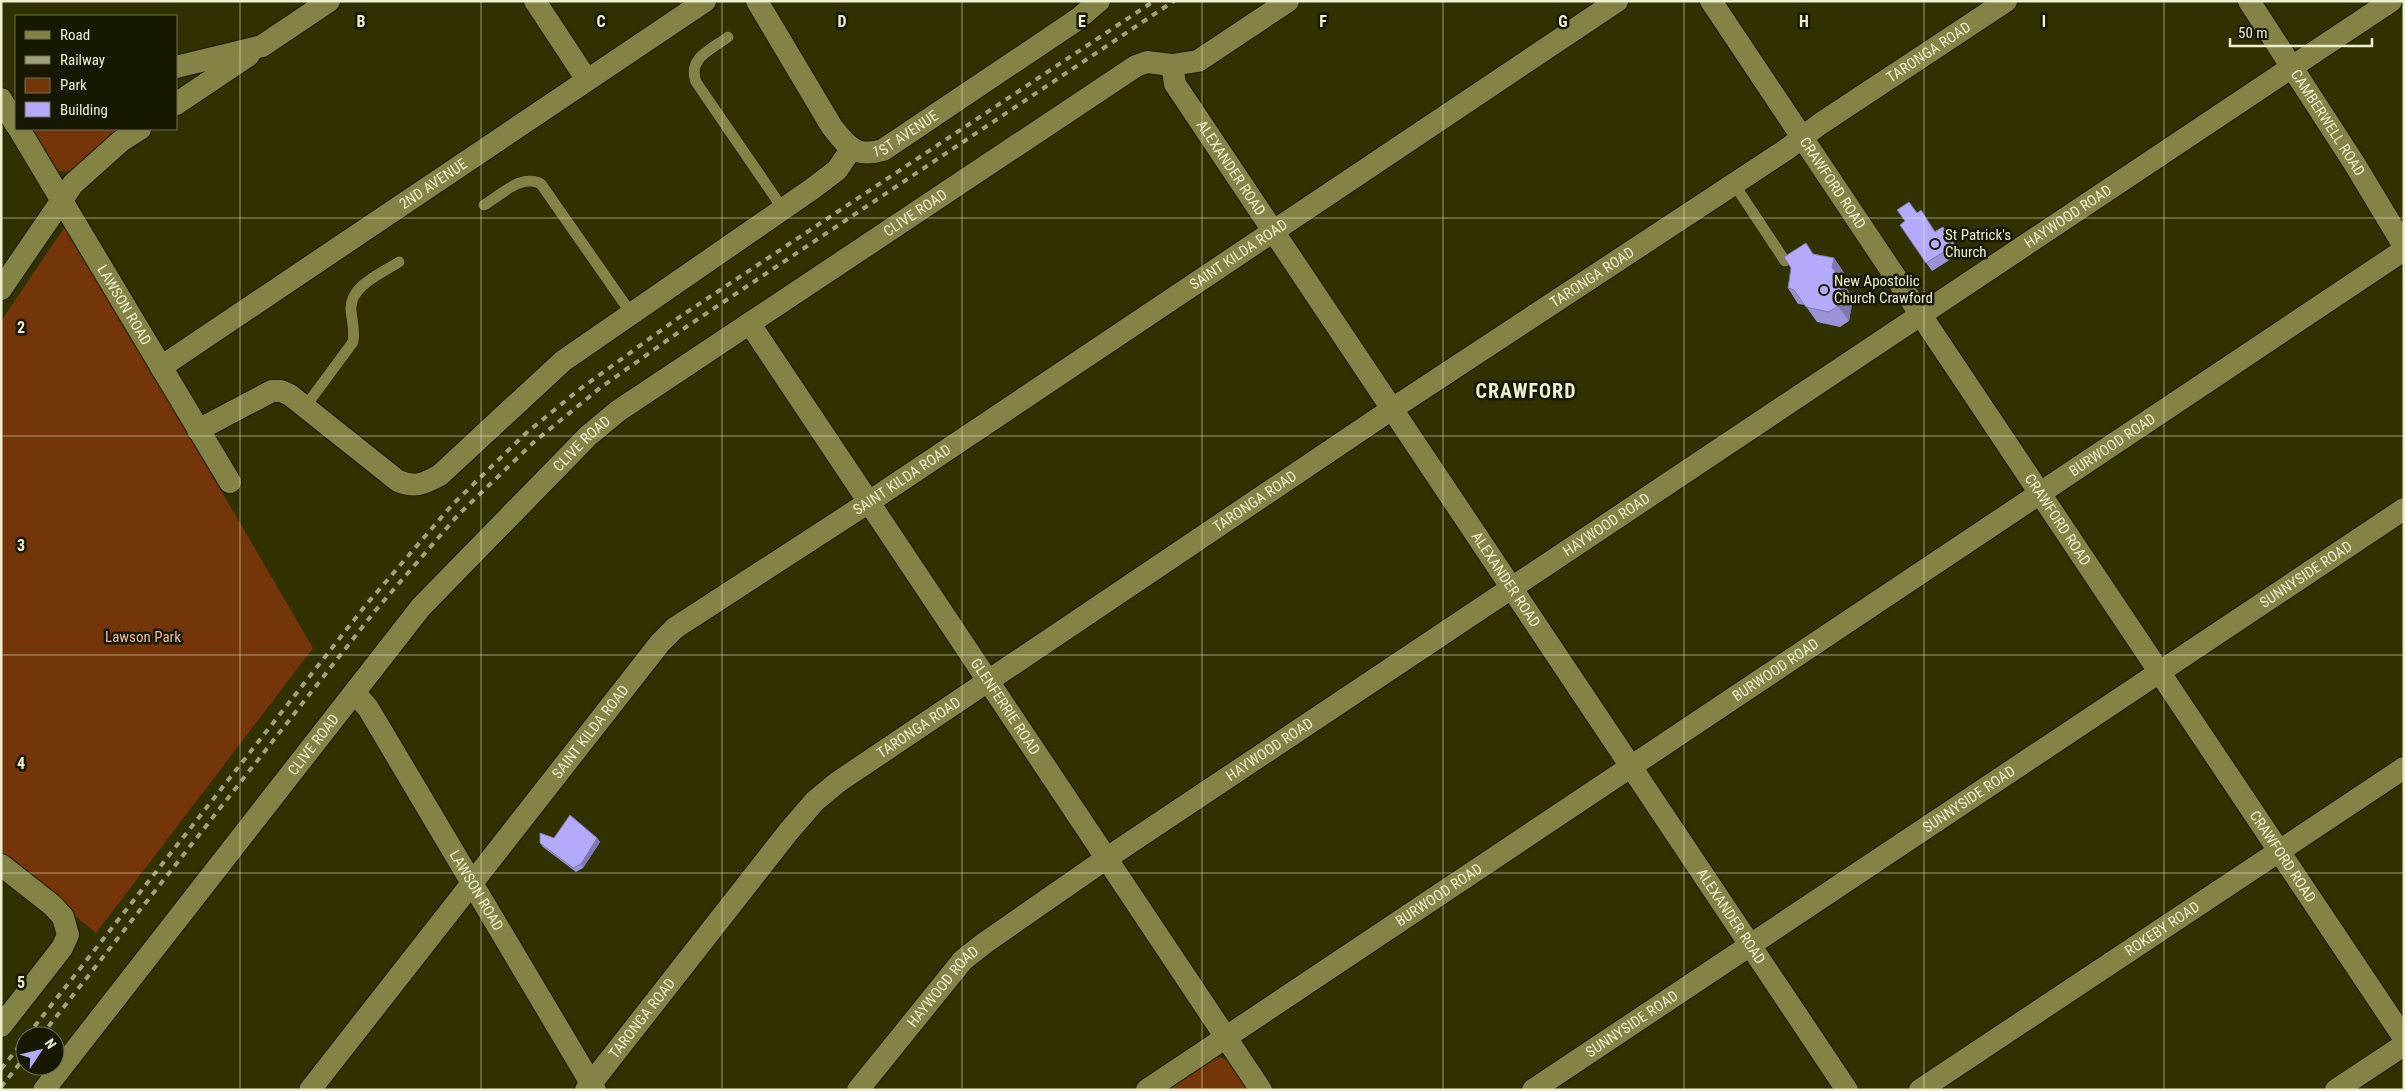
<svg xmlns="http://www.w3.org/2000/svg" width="2405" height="1091" font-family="'Roboto Condensed',sans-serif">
<rect width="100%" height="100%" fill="#313100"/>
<path fill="#743508" d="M29,129H123L70,172L57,171Z
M66,225L313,648L96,933L1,856V321Z
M1220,1057L1230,1062L1251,1090H1162L1212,1058Z"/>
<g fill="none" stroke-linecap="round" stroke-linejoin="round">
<g stroke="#191800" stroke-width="12">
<path id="service" d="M728,37C711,50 687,58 696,82L783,209
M1734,184L1785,261
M484,205C501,195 522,173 541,184L631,313
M305,407L353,342C355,330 352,321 351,310C349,286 382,273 399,262"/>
</g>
<g stroke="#191800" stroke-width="24">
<g id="minor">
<path d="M535,1L587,80"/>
<path id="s1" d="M757,1L832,127C848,147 856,158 883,150L1078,19L1099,1"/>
<path id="s2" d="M1711,1L2404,1038"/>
<path id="s3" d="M2249,1L2354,163L2404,246"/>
<path id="s4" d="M1172,65L1175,84L1847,1090"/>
<path d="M176,67L262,46L329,1"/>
<path d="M1,99L16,125"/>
<path d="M176,104L249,55"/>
<path id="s5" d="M19,129L230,482"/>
<path d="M1,289L73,184L121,141L140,129"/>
<path id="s6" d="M750,324L1261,1090"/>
<path id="s7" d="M161,367L705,1"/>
<path d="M198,430L272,391H281L290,395L398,481C415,488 424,484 440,475L563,361L812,189L837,170L852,148"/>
<path id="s8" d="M355,693L368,708L595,1090"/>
<path d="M1,865L52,905L63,917L68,935L62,948L1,1026"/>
<path id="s9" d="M44,1090L421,607L588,436L618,411L1136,66L1147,62L1172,65L1198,61L1288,1"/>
<path id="s10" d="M310,1090L660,643L675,628L869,502L1617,1"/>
<path id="s11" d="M586,1090L789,831L815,801L838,782L1392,409L1787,149L1820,124L2006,1"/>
<path id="s12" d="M858,1090L963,960L986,942L1107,858L2391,1"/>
<path id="s13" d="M1147,1090L2404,250"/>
<path id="s14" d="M1533,1090L2404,509"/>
<path id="s15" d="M1920,1090L2404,768"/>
<path d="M2336,1090L2404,1045"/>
</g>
</g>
<use href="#service" stroke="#828345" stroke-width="11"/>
<use href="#minor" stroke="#828345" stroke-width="22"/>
<path stroke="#a1a27b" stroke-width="4" stroke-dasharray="6 6" stroke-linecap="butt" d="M27,1036L365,606L452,505L525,434L580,389L681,316L1154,1
M41,1036L375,611L458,515L534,442L600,388L686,327L1174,1
M1,1069L25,1039
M1,1087L25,1057"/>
</g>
<path fill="#9b92d8" d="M1917,213L1935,231L1943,227L1959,250L1951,255L1952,257L1948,261L1932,271L1900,225Z
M1814,254L1834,258L1844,273L1843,283L1853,298L1849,321L1840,327L1817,322L1805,305L1798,304L1788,288Z
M554,838H597L600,842L583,868L576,872L543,847L540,843Z"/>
<path fill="#7e77b0" d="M1834,258L1844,273L1843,283L1853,298L1849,321L1838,306L1832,267Z
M597,838L600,842L583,868L581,864Z"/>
<path fill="#b4aafb" stroke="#7e77b0" d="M1909,202L1917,213L1921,210L1935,232L1943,227L1953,242L1945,247L1947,250L1942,253L1926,263L1900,225L1905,221L1897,210Z
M1806,243L1813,254L1834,258L1832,267L1842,283L1838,306L1829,312L1806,307L1794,290L1788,288L1791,268L1784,257Z
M570,815L597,838L581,864L573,868L540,843V833L554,838Z"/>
<path fill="none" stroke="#eef0d0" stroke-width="1" stroke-opacity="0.55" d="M240,1V1090M481,1V1090M722,1V1090M962,1V1090M1202,1V1090M1443,1V1090M1684,1V1090M1924,1V1090M2164,1V1090M1,218H2404M1,436H2404M1,655H2404M1,873H2404"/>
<g fill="#b5acf8" stroke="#181801" stroke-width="2">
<circle cx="1935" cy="244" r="5"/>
<circle cx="1824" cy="290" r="5"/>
</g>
<g text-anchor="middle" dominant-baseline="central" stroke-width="5" stroke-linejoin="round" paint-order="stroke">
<g font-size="15" fill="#eef0d0" stroke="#181801">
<text stroke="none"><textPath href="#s11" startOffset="1711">TARONGA ROAD</textPath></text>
<text stroke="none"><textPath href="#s3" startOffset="145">CAMBERWELL ROAD</textPath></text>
<text stroke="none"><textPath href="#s1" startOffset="235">1ST AVENUE</textPath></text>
<text stroke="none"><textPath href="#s4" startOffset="120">ALEXANDER ROAD</textPath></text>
<text stroke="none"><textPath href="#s2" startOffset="219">CRAWFORD ROAD</textPath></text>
<text stroke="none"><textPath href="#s7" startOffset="328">2ND AVENUE</textPath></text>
<text stroke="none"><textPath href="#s9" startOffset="1248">CLIVE ROAD</textPath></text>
<text stroke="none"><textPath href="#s12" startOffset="1499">HAYWOOD ROAD</textPath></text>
<text stroke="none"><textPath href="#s10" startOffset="1265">SAINT KILDA ROAD</textPath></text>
<text stroke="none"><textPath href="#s11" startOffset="1306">TARONGA ROAD</textPath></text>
<text stroke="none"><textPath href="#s5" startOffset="205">LAWSON ROAD</textPath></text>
<text stroke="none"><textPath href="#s9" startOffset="842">CLIVE ROAD</textPath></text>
<text stroke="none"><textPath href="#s13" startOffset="1161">BURWOOD ROAD</textPath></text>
<text stroke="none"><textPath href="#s10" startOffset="860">SAINT KILDA ROAD</textPath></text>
<text stroke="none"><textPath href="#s11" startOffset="901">TARONGA ROAD</textPath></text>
<text stroke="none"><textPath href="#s2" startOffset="624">CRAWFORD ROAD</textPath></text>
<text stroke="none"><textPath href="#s12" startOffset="944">HAYWOOD ROAD</textPath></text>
<text stroke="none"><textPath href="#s14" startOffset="929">SUNNYSIDE ROAD</textPath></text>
<text stroke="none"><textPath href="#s4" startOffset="615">ALEXANDER ROAD</textPath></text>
<text stroke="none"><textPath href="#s13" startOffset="756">BURWOOD ROAD</textPath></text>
<text stroke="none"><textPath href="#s6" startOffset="460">GLENFERRIE ROAD</textPath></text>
<text stroke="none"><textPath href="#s11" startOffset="496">TARONGA ROAD</textPath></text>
<text stroke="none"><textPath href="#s10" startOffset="455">SAINT KILDA ROAD</textPath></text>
<text stroke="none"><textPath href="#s9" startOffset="438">CLIVE ROAD</textPath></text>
<text stroke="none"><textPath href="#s12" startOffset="539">HAYWOOD ROAD</textPath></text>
<text stroke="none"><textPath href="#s14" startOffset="524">SUNNYSIDE ROAD</textPath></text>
<text stroke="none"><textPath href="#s2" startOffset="1029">CRAWFORD ROAD</textPath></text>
<text stroke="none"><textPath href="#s8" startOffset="232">LAWSON ROAD</textPath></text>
<text stroke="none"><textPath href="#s13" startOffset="351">BURWOOD ROAD</textPath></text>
<text stroke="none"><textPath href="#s4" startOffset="1020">ALEXANDER ROAD</textPath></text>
<text stroke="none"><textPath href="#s15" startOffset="291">ROKEBY ROAD</textPath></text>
<text stroke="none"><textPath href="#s12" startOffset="134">HAYWOOD ROAD</textPath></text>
<text stroke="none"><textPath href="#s11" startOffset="91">TARONGA ROAD</textPath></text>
<text stroke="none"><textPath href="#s14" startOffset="119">SUNNYSIDE ROAD</textPath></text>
</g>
<g font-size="15" fill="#eef0d0" stroke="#181801" text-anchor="start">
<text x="1945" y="235">St Patrick's<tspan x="1945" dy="17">Church</tspan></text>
<text x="1834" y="281">New Apostolic<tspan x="1834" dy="17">Church Crawford</tspan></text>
</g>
<g font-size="15" fill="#f0bca1" stroke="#181801">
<text x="143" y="637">Lawson Park</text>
</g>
<g font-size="20" font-weight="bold" letter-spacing="1" fill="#eef0d0" stroke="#181801">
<text x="1526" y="391">CRAWFORD</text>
</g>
</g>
<g font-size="16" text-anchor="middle" font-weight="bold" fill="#eef0d0" stroke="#181801" stroke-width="5" stroke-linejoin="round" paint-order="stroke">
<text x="361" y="27">B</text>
<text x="601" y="27">C</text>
<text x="842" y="27">D</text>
<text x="1082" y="27">E</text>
<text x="1323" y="27">F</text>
<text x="1563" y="27">G</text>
<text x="1804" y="27">H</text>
<text x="2044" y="27">I</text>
<text x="21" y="333">2</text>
<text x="21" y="551">3</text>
<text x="21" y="769">4</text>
<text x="21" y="988">5</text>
</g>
<rect width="2405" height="1091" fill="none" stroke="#eef0d0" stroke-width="5"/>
<rect x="15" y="15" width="162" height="115" fill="#181801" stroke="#6e6e54"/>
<rect x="25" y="31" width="25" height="8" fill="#828345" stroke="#6e6e54"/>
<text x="60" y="40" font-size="15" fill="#eef0d0">Road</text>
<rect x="25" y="56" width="25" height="8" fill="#a1a27b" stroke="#6e6e54"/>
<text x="60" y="65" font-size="15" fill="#eef0d0">Railway</text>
<rect x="25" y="78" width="25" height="15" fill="#743508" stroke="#6e6e54"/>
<text x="60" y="90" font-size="15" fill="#eef0d0">Park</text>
<rect x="25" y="102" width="25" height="15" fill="#b4aafb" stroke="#6e6e54"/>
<text x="60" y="115" font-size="15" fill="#eef0d0">Building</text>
<g transform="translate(40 1051) rotate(55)"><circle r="24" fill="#181801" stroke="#6e6e54"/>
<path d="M0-4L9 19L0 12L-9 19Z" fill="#b5acf8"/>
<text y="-8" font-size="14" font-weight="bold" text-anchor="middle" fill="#eef0d0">N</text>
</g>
<path d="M2230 38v8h142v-8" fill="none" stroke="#eef0d0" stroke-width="2.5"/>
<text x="2238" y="38" font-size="15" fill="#eef0d0" stroke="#181801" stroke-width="4" paint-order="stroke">50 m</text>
</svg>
